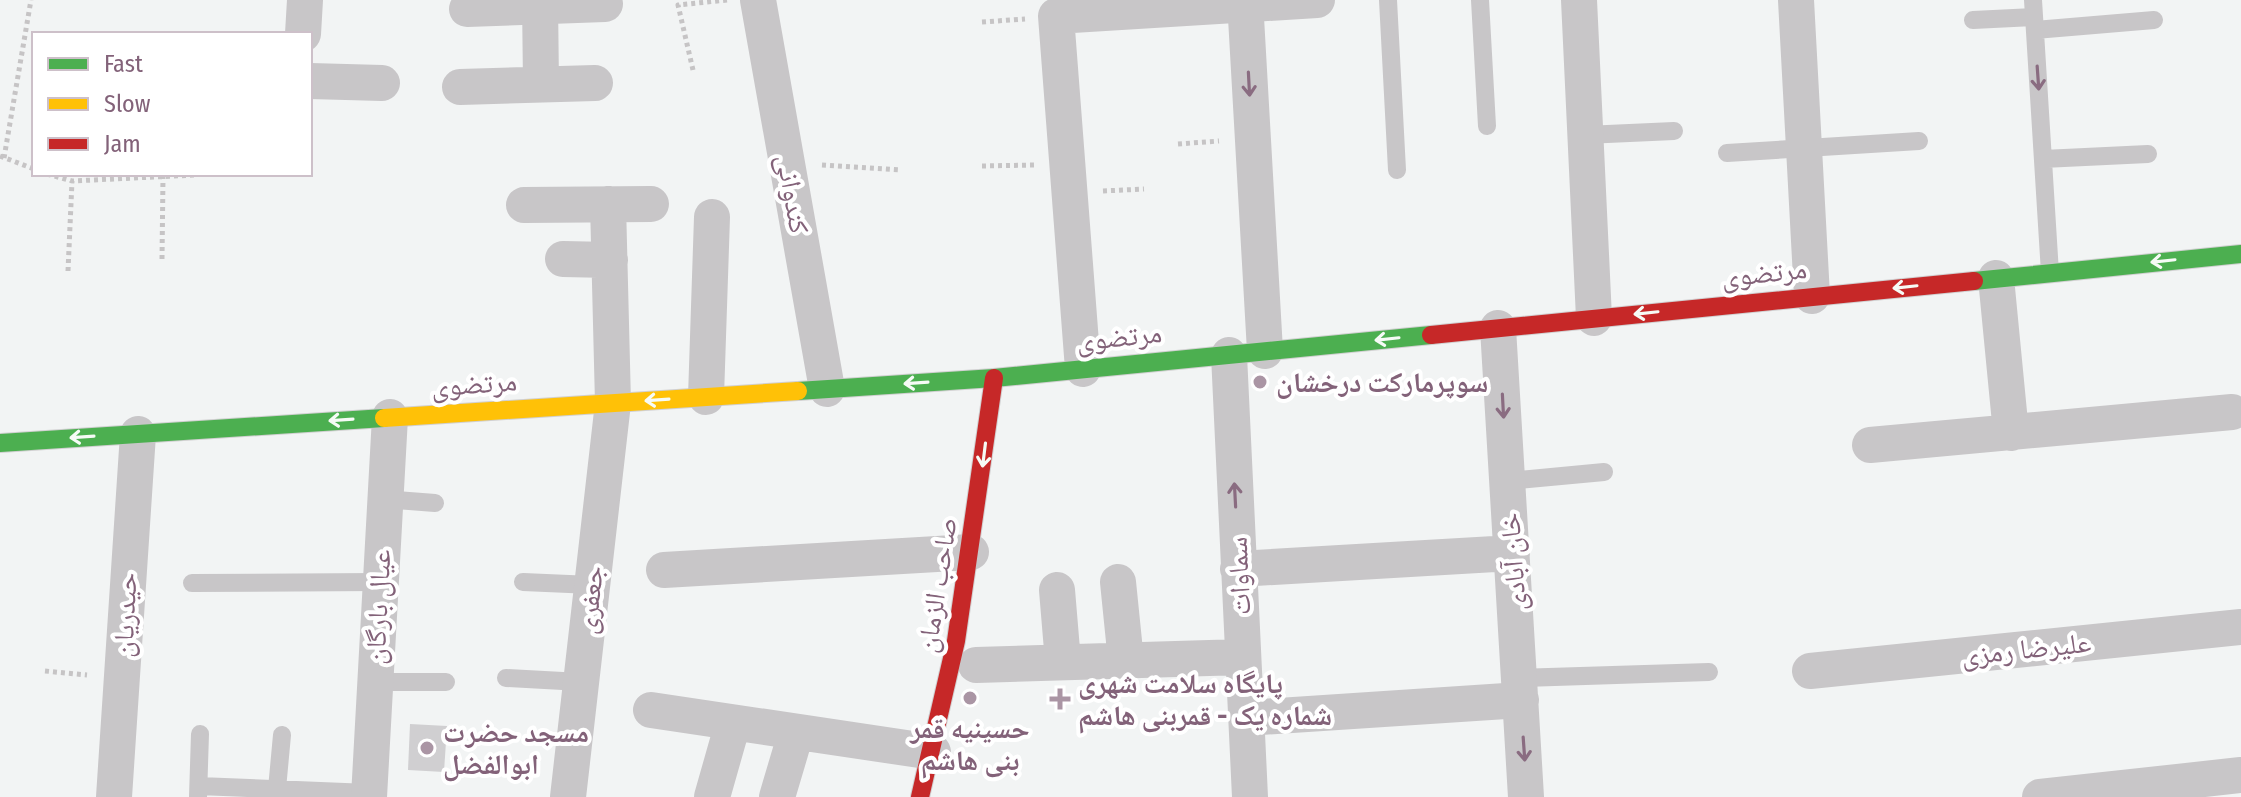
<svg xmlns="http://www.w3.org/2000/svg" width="2241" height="797" font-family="'Fira Sans Condensed','Noto Naskh Arabic',sans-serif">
<rect width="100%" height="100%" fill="#f2f4f4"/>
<path fill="#d0cfd1" d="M410,724L447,726L444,772L408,770Z"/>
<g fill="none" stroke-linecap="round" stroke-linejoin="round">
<g stroke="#d1d0d1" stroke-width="20">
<path id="fast" d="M1974,281L2241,254
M798,391L994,378L1431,335
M0,443L384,418"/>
</g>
<g stroke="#d1d0d1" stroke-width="20">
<path id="slow" d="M384,418L798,391"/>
</g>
<g stroke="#d1d0d1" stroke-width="20">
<path id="jam" d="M1431,335L1974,281
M920,797L956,641L994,378"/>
</g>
<path stroke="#c6c4c5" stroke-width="5" stroke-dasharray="4 4" stroke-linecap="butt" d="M982,22L1025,19
M693,70L678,5L727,0
M1178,144L1219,141
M0,156L34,169
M4,158L31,0
M822,165L901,170
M982,166L1034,165
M47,174L72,181L196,175
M1103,191L1144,189
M162,259L163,177
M68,271L72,181
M45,671L87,675"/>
<path stroke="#c8c6c8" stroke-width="18" d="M1388,0L1397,170
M1480,0L1487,126
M2033,0L2050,273
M1973,20L2034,17
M2035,30L2154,20
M1585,135L1674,131
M1727,153L1919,141
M2043,159L2148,154
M1507,481L1604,472
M383,499L435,503
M523,582L592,585
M192,583L379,582
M506,678L581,682
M1520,678L1709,672
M374,682H446
M199,786L369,793
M277,789L282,735
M198,797L200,734"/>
<path stroke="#c8c6c8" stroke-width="36" d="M540,0L541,84
M758,0L827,389
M1245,0L1265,351
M1579,0L1594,318
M1796,0L1812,296
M467,9L605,4
M303,34L305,0
M310,81L382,83
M460,87L595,83
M524,205L651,204
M563,259L610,260
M1996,278L2011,433
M1498,328L1526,797
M1229,355L1250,797
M1083,369L1056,16L1317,0
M706,397L712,217
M1870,445L2232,412
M1238,569L1512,553
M664,570L971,552
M1118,582L1126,661
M1057,590L1063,662
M976,665L1243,657
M1810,671L2241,627
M651,710L933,752
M1246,718L1521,700
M114,797L138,434
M369,797L390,417
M568,797L613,403L608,204
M712,797L733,723
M777,797L796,733
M2040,797L2241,775"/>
<use href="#fast" stroke="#4caf50" stroke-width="18"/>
<use href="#slow" stroke="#ffc107" stroke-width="18"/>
<use href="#jam" stroke="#c62828" stroke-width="18"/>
</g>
<defs><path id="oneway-shaft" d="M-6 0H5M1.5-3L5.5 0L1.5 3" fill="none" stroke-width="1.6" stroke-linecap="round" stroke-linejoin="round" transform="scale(2)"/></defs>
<g stroke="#8a6c81">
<use href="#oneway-shaft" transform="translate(2038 78) rotate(86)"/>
<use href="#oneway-shaft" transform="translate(1249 84) rotate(87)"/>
<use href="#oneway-shaft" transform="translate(1503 406) rotate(87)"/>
<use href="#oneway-shaft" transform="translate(1235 495) rotate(-93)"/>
<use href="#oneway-shaft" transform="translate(1524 749) rotate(86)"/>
</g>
<g stroke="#f6fbf6">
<use href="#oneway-shaft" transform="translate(2163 261) rotate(174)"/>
<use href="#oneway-shaft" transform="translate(1905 287) rotate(174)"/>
<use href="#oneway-shaft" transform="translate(1646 313) rotate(174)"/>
<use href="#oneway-shaft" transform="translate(1387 339) rotate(174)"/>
<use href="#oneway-shaft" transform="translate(916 383) rotate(176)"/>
<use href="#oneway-shaft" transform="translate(657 400) rotate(176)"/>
<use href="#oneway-shaft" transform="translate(341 420) rotate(176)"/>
<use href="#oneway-shaft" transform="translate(82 437) rotate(176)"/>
<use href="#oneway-shaft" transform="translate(984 455) rotate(97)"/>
</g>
<g fill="#aa95a4" stroke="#fff" stroke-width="3">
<circle cx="1260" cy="382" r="8"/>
<circle cx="970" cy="698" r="8"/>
<path d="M1056 687h8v8h8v8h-8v8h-8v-8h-8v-8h8z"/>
<circle cx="427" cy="748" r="8"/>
</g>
<g text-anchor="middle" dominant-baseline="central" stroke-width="8" stroke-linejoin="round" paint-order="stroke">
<g font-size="28" fill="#836279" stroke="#fff">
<text transform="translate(793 194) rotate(80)">کندوانی</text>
<text transform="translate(1764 273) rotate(-6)">مرتضوی</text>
<text transform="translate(1119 337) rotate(-6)">مرتضوی</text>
<text transform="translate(474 384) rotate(-4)">مرتضوی</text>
<text transform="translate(1513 562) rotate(-94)">خان آبادی</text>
<text transform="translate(1239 576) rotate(-93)">سماوات</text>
<text transform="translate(937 585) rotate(-81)">صاحب الزمان</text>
<text transform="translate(590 600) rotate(-84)">جعفری</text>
<text transform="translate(378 607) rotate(-87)">عیال بارگان</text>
<text transform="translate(125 615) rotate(-87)">حیدریان</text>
<text transform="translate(2026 649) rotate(-6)">علیرضا رمزی</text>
</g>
<g font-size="28" font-weight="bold" fill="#836279" stroke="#fff" text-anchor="start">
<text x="1276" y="382">سوپرمارکت درخشان</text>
<text x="1078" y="683">پایگاه سلامت شهری<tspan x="1078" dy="32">شماره یک - قمربنی هاشم</tspan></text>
<text x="970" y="728" text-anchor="middle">حسینیه قمر<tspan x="970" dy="32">بنی هاشم</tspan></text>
<text x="443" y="732">مسجد حضرت<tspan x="443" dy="32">ابوالفضل</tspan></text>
</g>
</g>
<rect x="32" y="32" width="280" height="144" fill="#ffffff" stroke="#cdc0c9" stroke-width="2"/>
<rect x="48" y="58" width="40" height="12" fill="#4caf50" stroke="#cdc0c9" stroke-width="2"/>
<text x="104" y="72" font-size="24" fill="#836279">Fast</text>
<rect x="48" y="98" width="40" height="12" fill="#ffc107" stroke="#cdc0c9" stroke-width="2"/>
<text x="104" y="112" font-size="24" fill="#836279">Slow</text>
<rect x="48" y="138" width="40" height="12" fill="#c62828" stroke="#cdc0c9" stroke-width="2"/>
<text x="104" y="152" font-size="24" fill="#836279">Jam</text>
</svg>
